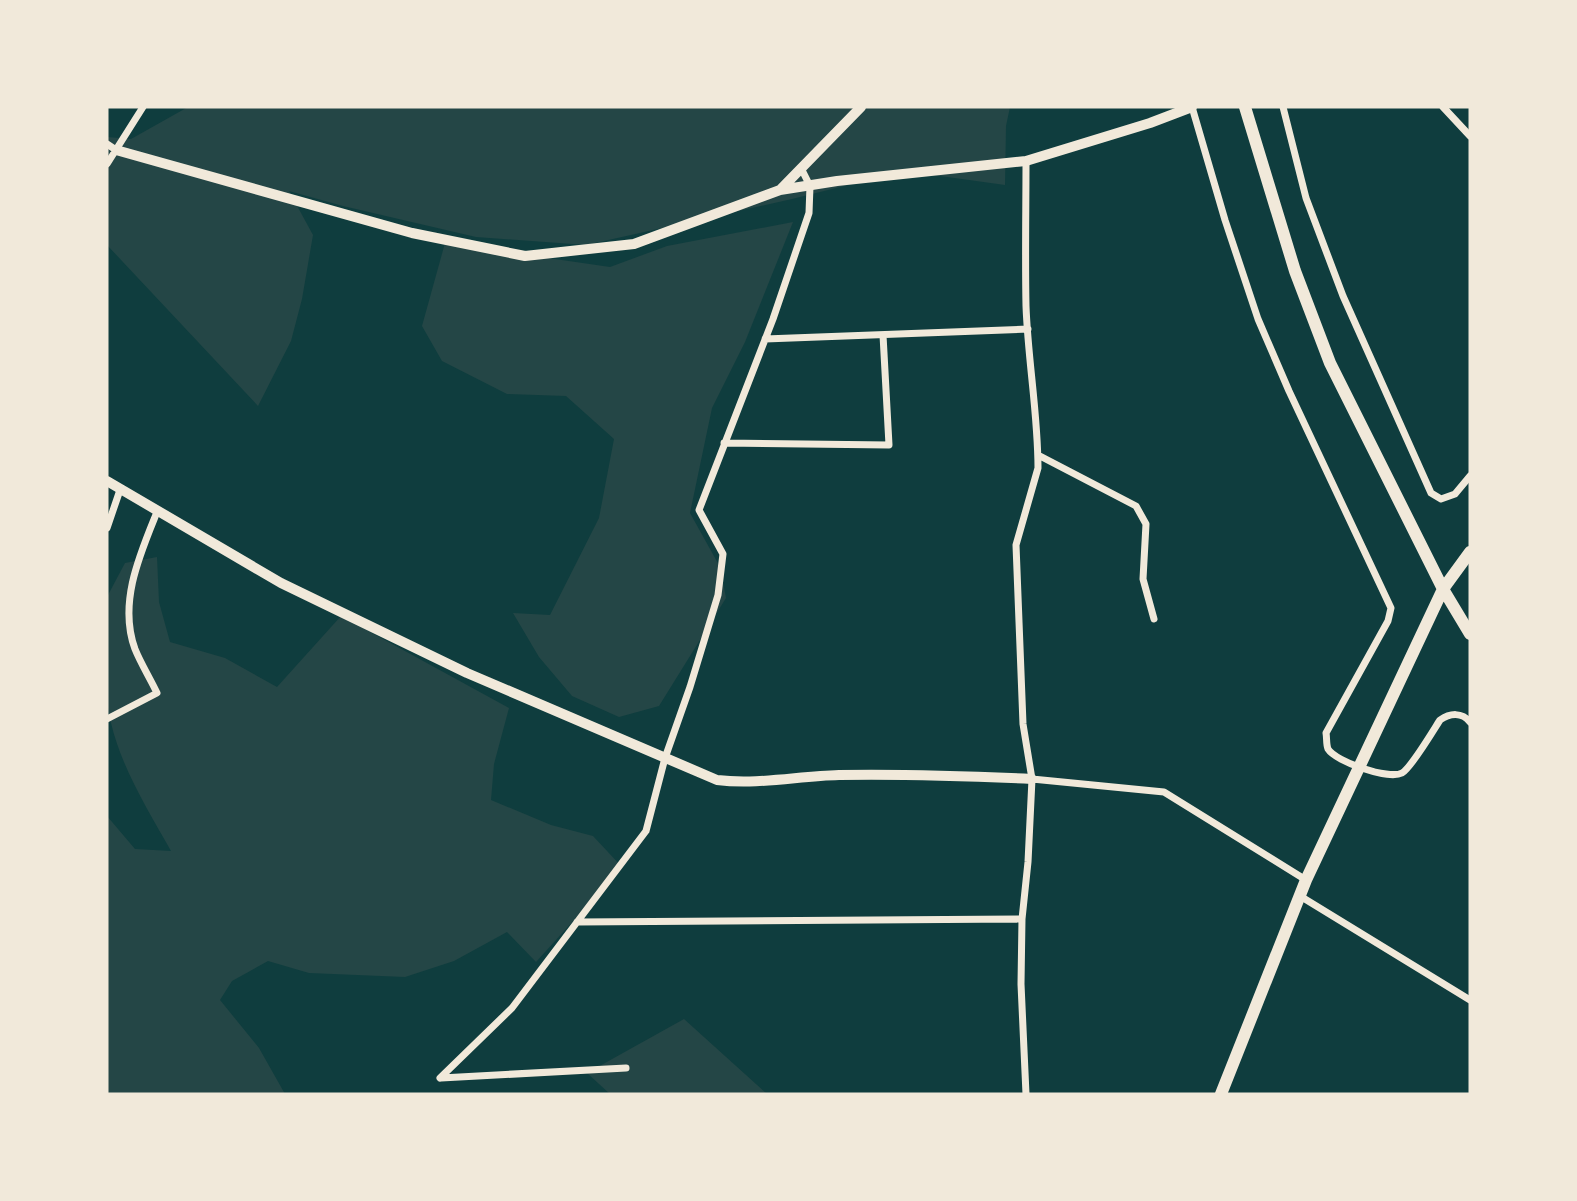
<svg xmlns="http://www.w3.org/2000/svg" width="1577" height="1201" font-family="'IBM Plex Sans',sans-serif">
<rect width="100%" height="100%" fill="#0f3d3e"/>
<path fill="#244646" d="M188,107H1010L1006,126L1005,185L904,171L792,199L586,245L476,237L343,206L289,191L313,235L302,299L291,341L258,406L107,245V137L131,139Z
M793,222L745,342L712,408L690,513L720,567L726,598L659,706L619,717L572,696L539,657L513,613L550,615L599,518L614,439L566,396L507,394L442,361L422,326L445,243L610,267L667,246Z
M157,557L159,602L170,642L225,658L277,687L341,616L509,708L494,764L491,800L551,825L593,836L622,867L536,962L507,932L454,961L405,977L309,973L268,961L232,981L220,1000L259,1048L285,1094H107V816L135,849L171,851C148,810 122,769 111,723C102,687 107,645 107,608L108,595L125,563Z
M684,1019L767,1094H610L587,1073Z"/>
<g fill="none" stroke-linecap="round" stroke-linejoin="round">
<path stroke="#f1e9da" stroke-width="7" d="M1192,107L1225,220L1258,319L1289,391L1391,608L1388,621L1326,733C1327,738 1326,744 1328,749C1336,762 1389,780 1402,773C1411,768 1433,731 1440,720C1450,713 1462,712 1470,722
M1283,107L1306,198L1343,296L1431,493L1441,499L1455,494L1470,476
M1443,107L1470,136
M107,144L116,150
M1026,161C1026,209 1025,258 1026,306C1028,361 1038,414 1038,468L1016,545L1023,724L1032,779L1028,862L1022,919L1021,984L1026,1094
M107,164L143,107
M765,339L1028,329
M724,443L889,445L883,335
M1038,455L1136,506L1146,524L1143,579L1154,619
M107,528L120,490
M107,719L157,693C150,678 141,664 135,649C118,603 140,554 157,512
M1032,779L1164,792L1306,880
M1300,896L1470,1000
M577,922L1022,919
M440,1078L512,1008L646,831L665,758L690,687L718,595L723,554L699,510L773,319L809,213L810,186L801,168
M441,1078L626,1068"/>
<path stroke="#f1e9da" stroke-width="10" d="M116,150L412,233L525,256L634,244L780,190L861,107
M780,190L837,181L1026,161L1150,123L1192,107
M107,481L281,583L467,673L717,780C758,785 798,776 839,775C904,774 968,776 1032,779"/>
<path stroke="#f1e9da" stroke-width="12" d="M1443,589L1470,552"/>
<path stroke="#f1e9da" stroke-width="12" d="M1245,107L1295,271L1330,363L1443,589L1470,634
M1221,1094L1306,880L1443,589"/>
</g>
<rect width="1577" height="1201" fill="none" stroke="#f1e9da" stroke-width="217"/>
</svg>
